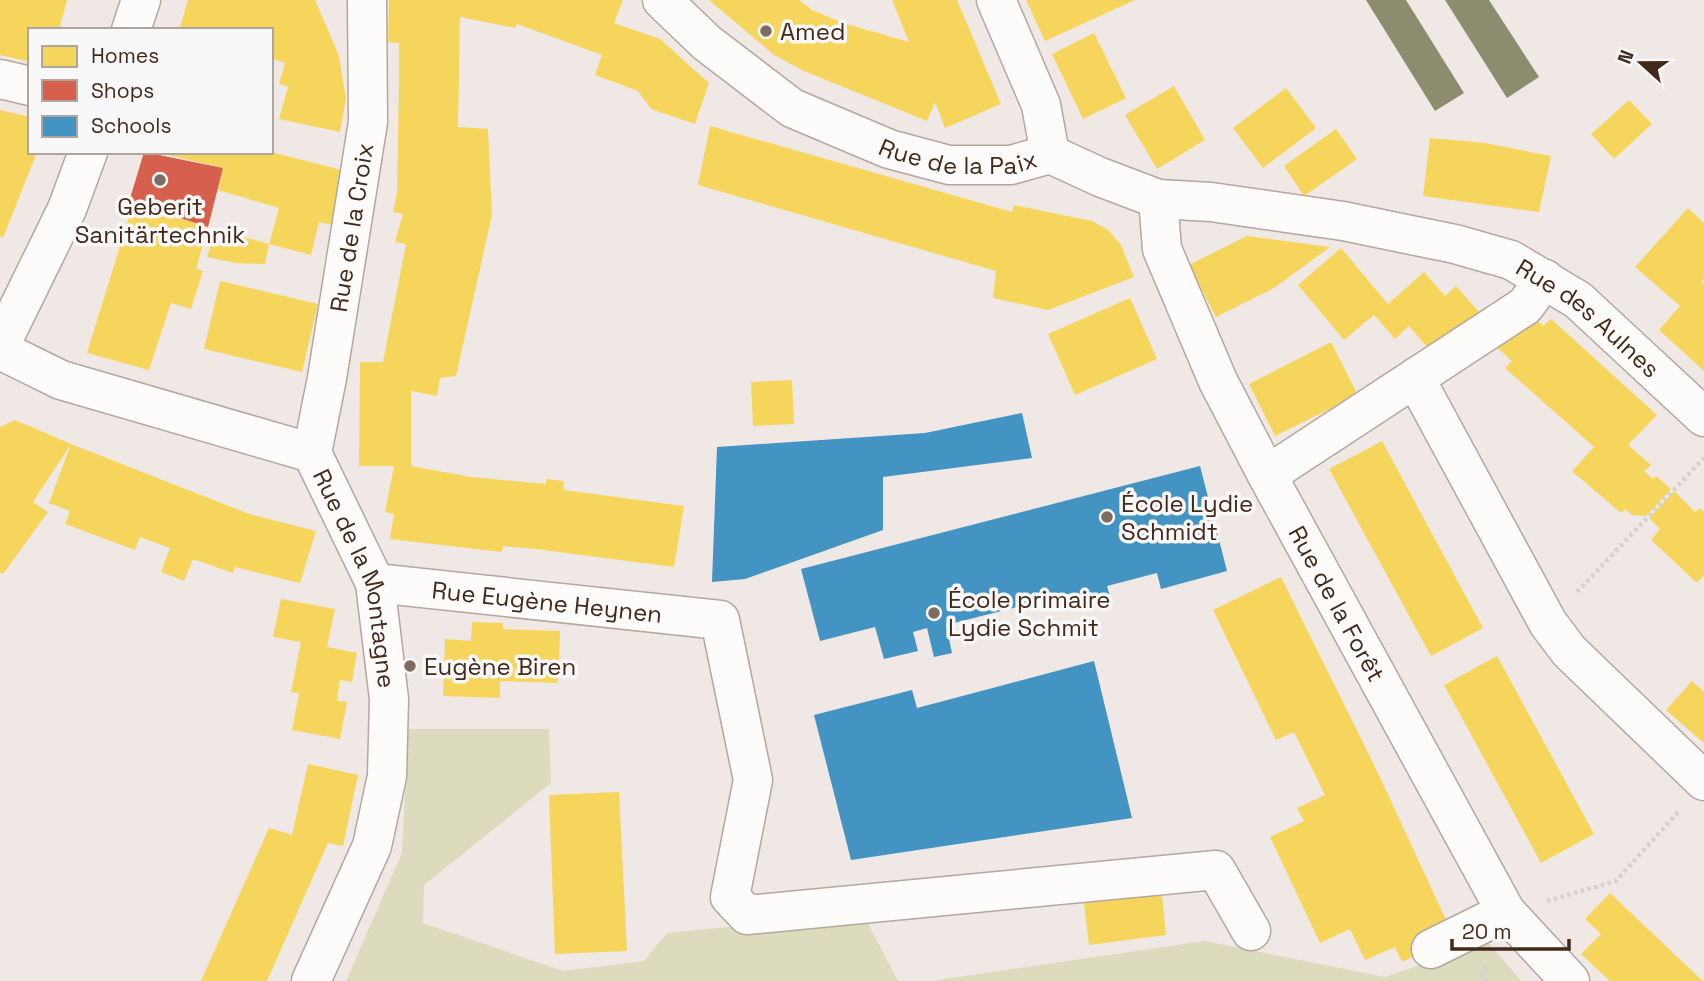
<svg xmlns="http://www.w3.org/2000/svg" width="1704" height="981" font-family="'Space Grotesk',sans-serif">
<rect width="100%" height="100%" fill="#f0e8e5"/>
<path fill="#dcdbbd" d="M408,729H549L551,783L424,885L423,923L563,971L644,961L667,933L863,914L898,981H346L402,853Z
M1205,941L1385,977L1487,941L1521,981H930Z"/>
<path fill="#f6d55c" d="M0,0H67L59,30H30V62L0,55Z
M188,0H315L339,56L346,99L340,132L279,119L288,87L279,84L285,63L271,58L274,39L271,38V30H179Z
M389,0H623L614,23L660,39L709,83L695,124L651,109L638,91L595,75L602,55L517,24L515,28L460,17L458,127L488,129L492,215L456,376L440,378L437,396L411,391V466L471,477L546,484V479L564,481L563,490L684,506L674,567L536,549L503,546L502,552L390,539L394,514L385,512L394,466H359L360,362H383L406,244L395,242L403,214L393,212L397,192L399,81V43L388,42Z
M709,0H799L812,10L843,23L909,42L892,0H957L1001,104L945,128L935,102L927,121L804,71L774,55Z
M1026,0H1135L1045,41Z
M1094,33L1126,98L1083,119L1052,54Z
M1174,86L1205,140L1157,169L1125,115Z
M1286,88L1316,128L1263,168L1233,128Z
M1629,100L1652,124L1614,159L1591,134Z
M0,110L30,117V152H37L3,238L0,236Z
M710,126L1012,212L1014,205L1092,221L1108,230L1121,245L1134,277L1048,310L993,298L996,271L698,185Z
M1336,129L1357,159L1304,196L1284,166Z
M1430,138L1485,143L1551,156L1539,212L1423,196Z
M155,152H271L341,170L333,225L319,222L311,255L269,244L265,264L235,263L207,257L216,229L269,244L279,208L218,190L223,168Z
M133,204L208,227L196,269L203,271L191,309L171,303L149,370L87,353Z
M1688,208L1704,223V279L1701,282L1704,284V371L1659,330L1680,306L1635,267Z
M1247,236L1330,247L1274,288L1216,317L1189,265Z
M1341,248L1388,304L1424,272L1445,296L1456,286L1479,312L1431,352L1409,326L1395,339L1374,315L1344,340L1298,285Z
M220,281L318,304L302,372L204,349Z
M1130,298L1157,359L1075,395L1048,334Z
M1533,316L1543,326L1551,319L1657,415L1628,445L1651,465L1644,471L1653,479L1656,476L1671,489L1646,516L1632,515L1625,509L1621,513L1572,471L1594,447L1505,368L1512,361L1492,343Z
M1331,342L1358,395L1275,436L1249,384Z
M792,380L794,424L753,426L751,382Z
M15,420L71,444L33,502L48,512L3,574L0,572V427Z
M1382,441L1483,628L1431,656L1329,469Z
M71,444L249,514L316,531L300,583L235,567L233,573L193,559L184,581L161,572L170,548L140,537L135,550L65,524L70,511L49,503Z
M1674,491L1695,512L1700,508L1704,512V575L1697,583L1651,540L1660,529L1649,518Z
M1281,577L1377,771L1447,922L1416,936L1424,952L1402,962L1395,947L1365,960L1350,929L1320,943L1270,837L1304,821L1297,808L1325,795L1294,732L1276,740L1213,610Z
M281,599L335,609L327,647L357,653L352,682L340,680L337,701L347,702L340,739L292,730L299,693L291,692L301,642L273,637Z
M472,622L503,623V629L560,631L558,683L500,681V698L443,696L445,639L471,641Z
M1497,656L1594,834L1541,863L1444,685Z
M1692,681L1704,692V743L1666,710Z
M308,764L358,775L343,846L328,843L267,981H201L269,828L292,835Z
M619,792L627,951L555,954L549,795Z
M1161,886L1166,935L1089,945L1083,895Z
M1610,893L1689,968L1703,981H1610L1581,954L1601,934L1585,919Z"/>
<path fill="#d6604d" d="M144,152L223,168L208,227L129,202Z"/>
<path fill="#4393c3" d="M1022,413L1032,458L883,477V530L745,579L712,582L717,447L925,433Z
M1200,466L1227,571L1161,589L1157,573L1107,586L1111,601L1076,610L1072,593L946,625L952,653L934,657L927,628L913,632L918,651L884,659L875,627L820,641L801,569Z
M1094,661L1132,818L851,860L814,715L912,690L917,708Z"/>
<path fill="#8c8c6e" d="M1366,0H1406L1464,93L1435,111Z
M1445,0H1489L1539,77L1507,98Z"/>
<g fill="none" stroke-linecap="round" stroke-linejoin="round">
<g stroke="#b5a69e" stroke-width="41">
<g id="minor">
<path id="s1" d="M662,0L707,43L792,108L889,149L949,165H1011L1050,154L1100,177L1158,199L1211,202L1343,221L1455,244L1511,260L1578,300L1704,417"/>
<path d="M996,0L1041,105L1050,154"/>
<path d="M131,30L141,0"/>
<path d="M0,79L30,86"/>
<path id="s2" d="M1158,199L1162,249L1218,381L1267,475L1506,912L1570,981"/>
<path d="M0,346L67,209L88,152"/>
<path id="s3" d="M0,350L61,380L312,453L375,583L389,699L387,776L372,846L311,981"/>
<path d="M1415,378L1548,623L1569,651L1704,781"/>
<path id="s4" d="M312,453L327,378L368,122L367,0"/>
<path d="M1267,475L1525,306L1545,279"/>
<path id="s5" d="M375,583L720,620L753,780L730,897L747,915L1216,870L1251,931"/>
<path d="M1431,949L1506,912"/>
</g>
</g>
<path stroke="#d5d1d0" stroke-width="4.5" stroke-dasharray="3.5 3.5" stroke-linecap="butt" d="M1577,592L1704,458
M1547,901L1616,881L1679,811
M1486,966L1482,975L1486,981"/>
<use href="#minor" stroke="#fdfcfb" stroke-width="38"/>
</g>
<g fill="#7f6c61" stroke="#f8f8f8" stroke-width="2.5">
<circle cx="766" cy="31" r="7"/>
<circle cx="160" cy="180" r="7"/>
<circle cx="1107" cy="517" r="7"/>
<circle cx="934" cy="613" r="7"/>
<circle cx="410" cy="666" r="7"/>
</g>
<g text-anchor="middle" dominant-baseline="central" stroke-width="7" stroke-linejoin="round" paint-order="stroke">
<g font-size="24" fill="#42291a" stroke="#f8f8f8" text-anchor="start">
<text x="780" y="31">Amed</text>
<text x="160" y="206" text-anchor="middle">Geberit<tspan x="160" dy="28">Sanitärtechnik</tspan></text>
<text x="1121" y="503">École Lydie<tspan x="1121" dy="28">Schmidt</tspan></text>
<text x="948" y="599">École primaire<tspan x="948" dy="28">Lydie Schmit</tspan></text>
<text x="424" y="666">Eugène Biren</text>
</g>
<g font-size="24" fill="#42291a" stroke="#f8f8f8">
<text stroke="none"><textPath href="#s1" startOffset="345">Rue de la Paix</textPath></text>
<text stroke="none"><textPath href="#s4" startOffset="229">Rue de la Croix</textPath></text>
<text stroke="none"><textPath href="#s1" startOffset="1012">Rue des Aulnes</textPath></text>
<text stroke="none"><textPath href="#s3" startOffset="464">Rue de la Montagne</textPath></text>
<text stroke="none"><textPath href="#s5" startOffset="173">Rue Eugène Heynen</textPath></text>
<text stroke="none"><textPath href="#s2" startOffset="446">Rue de la Forêt</textPath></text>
</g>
</g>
<rect x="28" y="28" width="245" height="126" fill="#f8f8f8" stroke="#afa59f" stroke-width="2"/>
<rect x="42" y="46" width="35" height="21" fill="#f6d55c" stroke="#afa59f" stroke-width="2"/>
<text x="91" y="63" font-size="21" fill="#42291a">Homes</text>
<rect x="42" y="80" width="35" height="21" fill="#d6604d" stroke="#afa59f" stroke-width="2"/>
<text x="91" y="98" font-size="21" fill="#42291a">Shops</text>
<rect x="42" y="116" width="35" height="21" fill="#4393c3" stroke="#afa59f" stroke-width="2"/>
<text x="91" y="133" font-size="21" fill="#42291a">Schools</text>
<g transform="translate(1641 63) rotate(291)" stroke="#f8f8f8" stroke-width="5" paint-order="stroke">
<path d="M0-5L12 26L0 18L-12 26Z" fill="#42291a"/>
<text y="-10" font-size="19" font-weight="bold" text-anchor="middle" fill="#42291a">N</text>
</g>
<path d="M1452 939v10h117v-10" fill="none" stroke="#42291a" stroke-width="3.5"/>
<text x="1462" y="939" font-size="21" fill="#42291a" stroke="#f8f8f8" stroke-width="5" paint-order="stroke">20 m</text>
</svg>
